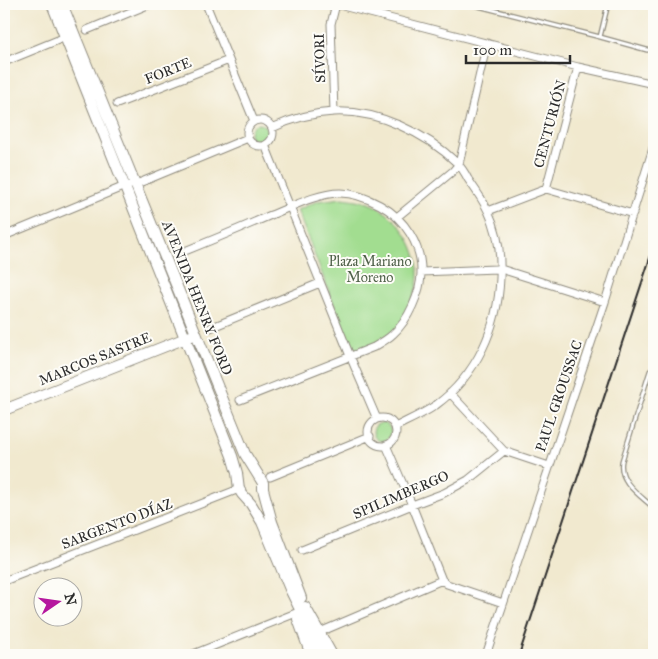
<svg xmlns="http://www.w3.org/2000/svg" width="658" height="659" font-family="'IM FELL Great Primer',serif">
<rect width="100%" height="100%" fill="#fdfcf7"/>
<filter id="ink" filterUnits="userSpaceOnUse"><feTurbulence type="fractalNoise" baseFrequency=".02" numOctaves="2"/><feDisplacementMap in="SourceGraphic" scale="10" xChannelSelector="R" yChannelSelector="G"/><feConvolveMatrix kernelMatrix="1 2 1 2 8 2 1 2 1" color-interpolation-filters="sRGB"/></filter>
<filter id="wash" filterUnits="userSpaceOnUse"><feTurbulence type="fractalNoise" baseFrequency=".0096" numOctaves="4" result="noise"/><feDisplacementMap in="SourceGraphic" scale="20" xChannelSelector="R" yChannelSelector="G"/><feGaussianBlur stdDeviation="1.12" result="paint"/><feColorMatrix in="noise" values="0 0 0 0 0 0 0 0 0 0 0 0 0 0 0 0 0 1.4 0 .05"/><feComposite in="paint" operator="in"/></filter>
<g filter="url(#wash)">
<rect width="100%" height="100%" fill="#f1e9cf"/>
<path fill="#a2dd90" stroke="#66845e" d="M250 133a9 9 0 1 1 18 0a9 9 0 1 1-18 0Z
M342,198C351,199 360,200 368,203C396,213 419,245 418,275C418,286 414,295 410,305C405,317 397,331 385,338C376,344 364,348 353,353L297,210L318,201Z
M373 432a9 9 0 1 1 18 0a9 9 0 1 1-18 0Z"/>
</g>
<g filter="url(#ink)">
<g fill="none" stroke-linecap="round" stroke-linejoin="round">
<g stroke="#8e8a7d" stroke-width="5.5">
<path id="lane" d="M470,4L600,37L647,50H654
M600,37L608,4
M654,368L650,371L648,377L622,461C618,482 640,495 654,508"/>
</g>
<g stroke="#8e8a7d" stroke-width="9">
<path id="street" d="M206,4L254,121
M335,4L578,67L654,84
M87,30L150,4
M4,62L68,36
M117,104L229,60
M334,112L331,24L336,4
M247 133a13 13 0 1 1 26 0a13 13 0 1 1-26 0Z
M272,128C291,119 312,113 334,112C377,110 426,133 457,163C461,167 465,173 468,179C475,189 483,200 488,211C498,231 501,256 500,278C498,327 477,375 436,405C423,414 409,420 395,427
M265,145L350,356L377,419
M546,189L578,67
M488,211L546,189L633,214
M397,217L453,171L459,164L487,43
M4,236L125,186L136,184L144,181L248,138
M180,253C210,241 241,228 271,215C291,207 318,193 340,193C354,193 367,198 380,205C404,218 422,245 421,273C421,292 408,321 393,334C388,339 381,343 374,347L240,400
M421,272L496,269L504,270L605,302
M210,328L320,283
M450,393L504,451L549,466
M368 432a14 14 0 1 1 28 0a14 14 0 1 1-28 0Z
M386,445L412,505L442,580
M270,477L370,436
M302,550L412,505L444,493L468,480L504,451
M4,581L239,489
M320,632L442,580L447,584L503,603
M191,655L296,613
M486,655L605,302L654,145"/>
</g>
<g stroke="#8e8a7d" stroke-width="12">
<path id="secondary" d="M52,4L232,456L237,473L239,489L242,494L251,504L262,522L290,589L321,652
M62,4L245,454L263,483V489L272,522L301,598
M4,410L191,336
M305,607L332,655
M298,619L311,655"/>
</g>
<use href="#lane" stroke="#fff" stroke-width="3"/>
<use href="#street" stroke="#fff" stroke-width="7"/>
<use href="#secondary" stroke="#fff" stroke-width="10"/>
<path stroke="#2b2b2b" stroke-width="2" d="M519,655L654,246"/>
</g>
</g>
<g text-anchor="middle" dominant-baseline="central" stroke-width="4" stroke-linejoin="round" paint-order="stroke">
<g font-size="14" fill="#2b2b2b" stroke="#fdfcf7">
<text transform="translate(320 58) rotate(-92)">SÍVORI</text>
<text transform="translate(168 71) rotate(-22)">FORTE</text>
<text transform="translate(550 124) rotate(-75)">CENTURIÓN</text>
<text transform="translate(197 298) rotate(68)">AVENIDA HENRY FORD</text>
<text transform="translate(95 359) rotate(-22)">MARCOS SASTRE</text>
<text transform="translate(559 396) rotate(-71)">PAUL GROUSSAC</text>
<text transform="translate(401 495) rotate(-23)">SPILIMBERGO</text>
<text transform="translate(117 524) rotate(-21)">SARGENTO DÍAZ</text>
</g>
<g font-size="14" fill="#4f6049" stroke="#fdfcf7">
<text x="370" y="261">Plaza Mariano<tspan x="370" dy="16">Moreno</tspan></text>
</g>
</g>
<rect width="658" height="659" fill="none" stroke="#fdfcf7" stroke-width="20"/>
<g transform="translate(58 602) rotate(77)"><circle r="24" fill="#fdfcf7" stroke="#a9a8a5"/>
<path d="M0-4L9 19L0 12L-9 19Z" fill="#b5179e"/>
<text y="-8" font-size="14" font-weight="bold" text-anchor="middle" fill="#2b2b2b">N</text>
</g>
<path d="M466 55v8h104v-8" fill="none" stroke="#2b2b2b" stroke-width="2.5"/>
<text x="473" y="55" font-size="15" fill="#2b2b2b" stroke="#fdfcf7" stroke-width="4" paint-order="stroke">100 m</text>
</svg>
